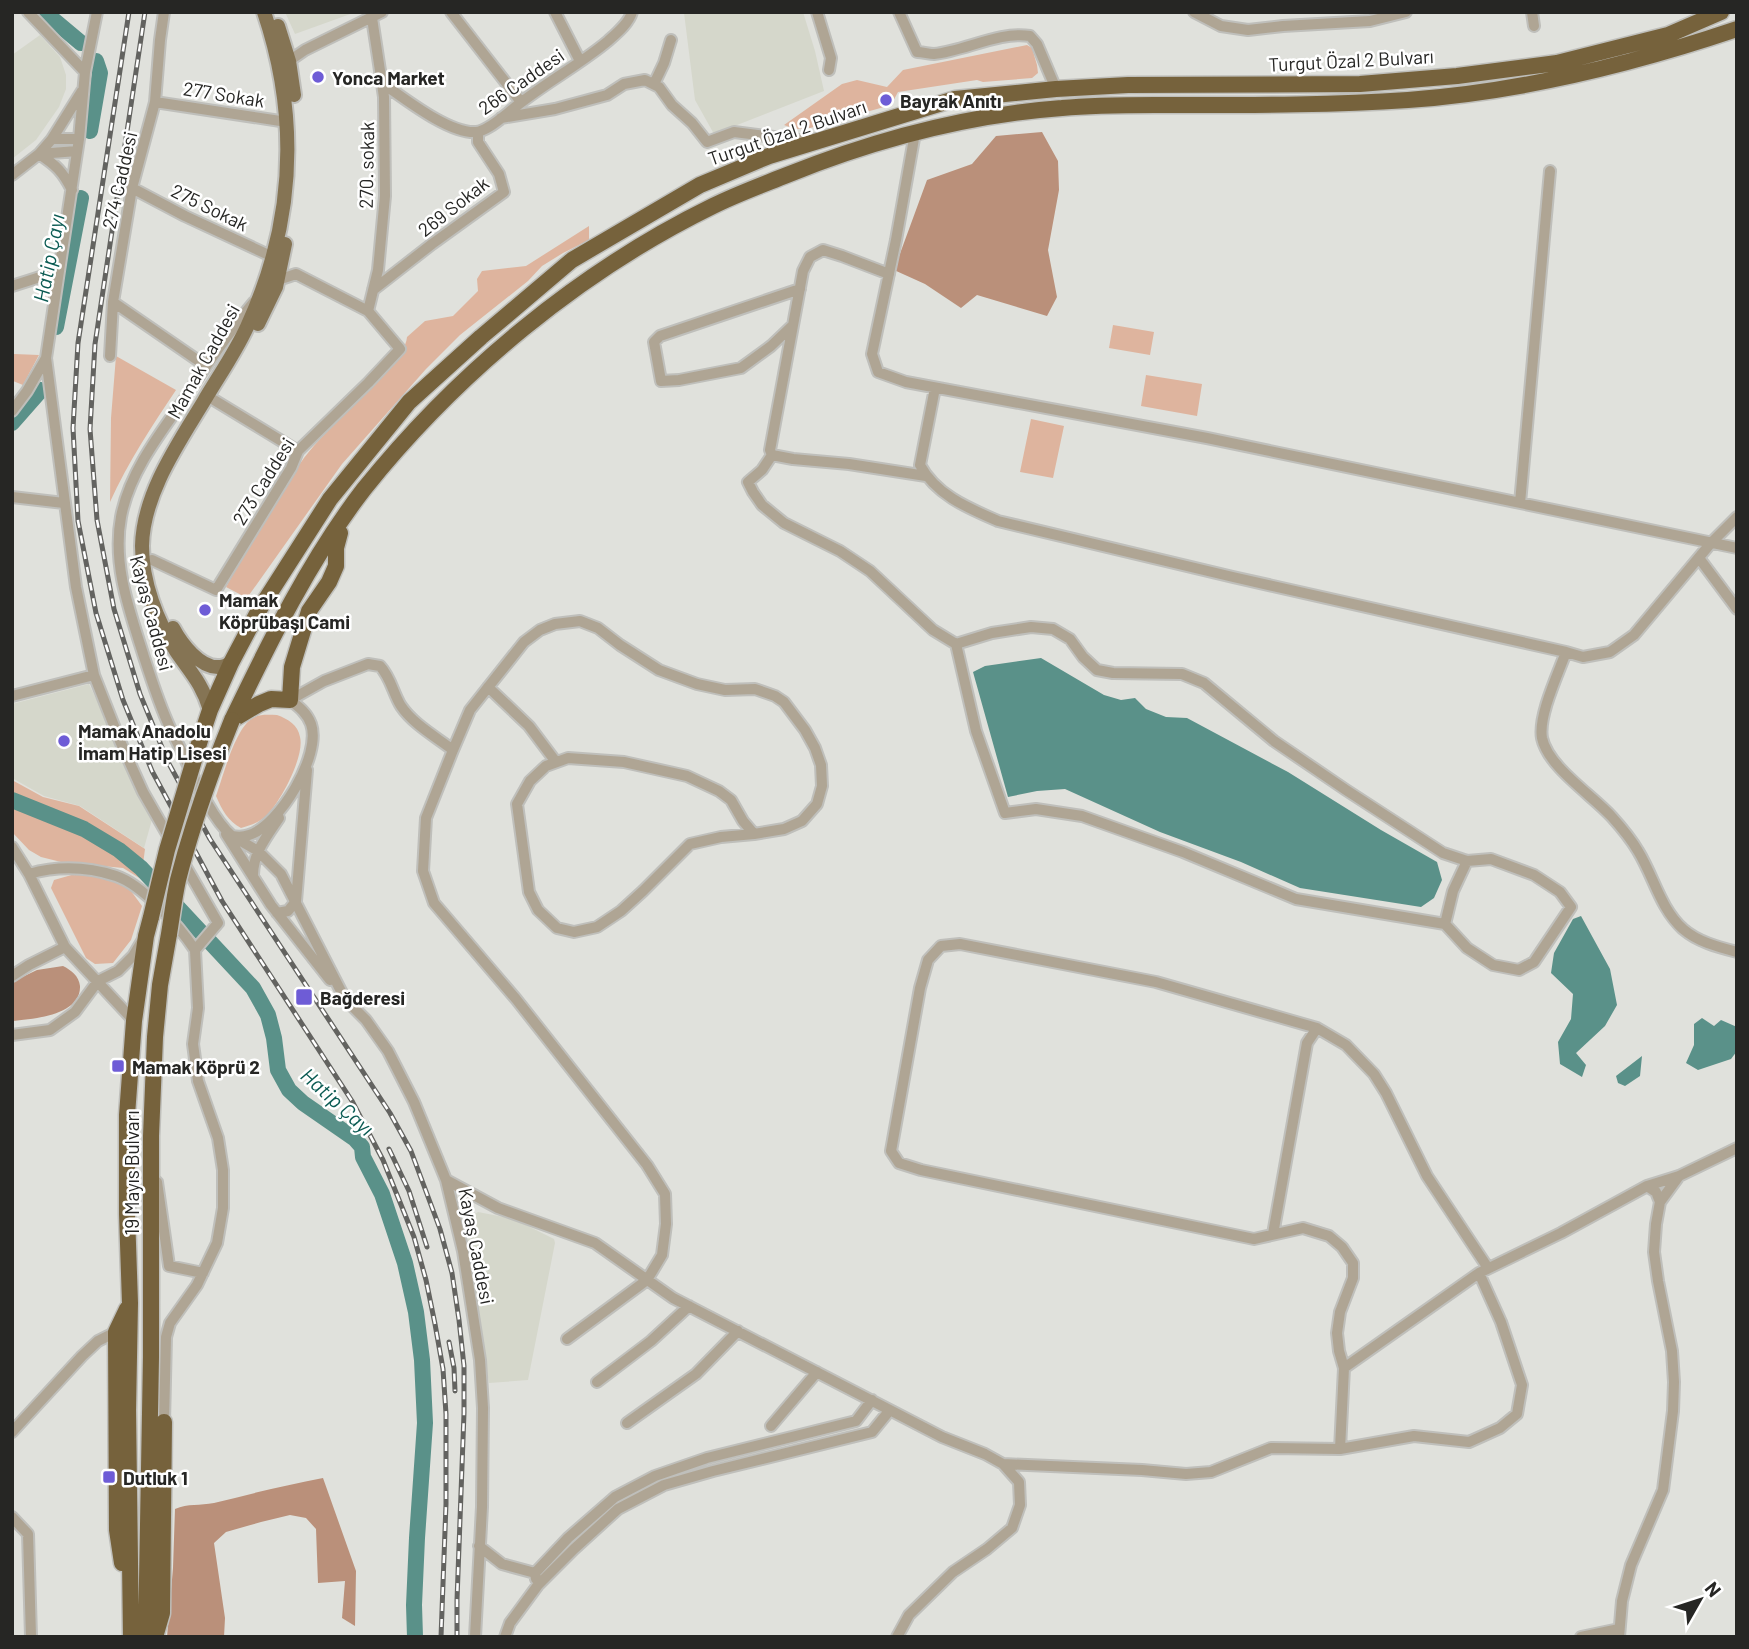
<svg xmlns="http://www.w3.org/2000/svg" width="1749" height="1649" font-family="Barlow,sans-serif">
<rect width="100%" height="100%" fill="#e0e1dc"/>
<path fill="#d5d7cb" d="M285,12H356L295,34Z
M685,12H803L815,51L824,91L714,134L695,100L684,13Z
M40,35L60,57L66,75V89L59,107L36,140L12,159V55Z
M89,684L153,816L144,848L80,806L44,796L12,778V704Z
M478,1212L504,1217L520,1222L554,1239L555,1243L528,1380L489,1383L468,1254L467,1219Z"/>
<path fill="#deb49e" d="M1027,45L1032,48L1037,65L1038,73L1032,78L983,82L977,80L898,92L891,105L810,128L795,129L784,125L842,84L857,80L887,87L903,70Z
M589,226V240L563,253L542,266L528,281L460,335L426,369L342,464L247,598L226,587C251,544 275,497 304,458C317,441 333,426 348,411C363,395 406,358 407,337L425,321L453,316L478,291L477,279L482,271L526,266Z
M1113,325L1154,332L1150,355L1109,348Z
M14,354L39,355L23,385L13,381Z
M116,356L176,390C152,426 128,462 110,502L111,418Z
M1146,375L1202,384L1197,416L1141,406Z
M1031,419L1064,426L1053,478L1020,472Z
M277,715C288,719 298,725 300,737C305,756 280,803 266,816C258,823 251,825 241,828C228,821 222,810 216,796C223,777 236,724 255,717C261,714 270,715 277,715Z
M12,780L43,797L79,806L145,849L141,879L123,868L61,862L41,857L29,850L12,832Z
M75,874L116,880L131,891L142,906L131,940L113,963L95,964L86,958L51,888L54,880Z"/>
<path fill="#ba907a" d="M1042,132L1058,161L1059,190L1048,250L1057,297L1047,316L977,295L961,308L925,284L894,270L927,180L972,164L996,136Z
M63,966C71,970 79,976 80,986C81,1015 34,1019 12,1021V982L37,970Z
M323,1478L356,1571L355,1626L342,1618L345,1581L318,1583L316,1529L306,1518L290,1515L261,1522L226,1532L214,1543L225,1618L224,1637H167L173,1568L175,1509C188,1503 200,1506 214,1503C250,1494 286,1485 323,1478Z"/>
<path fill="#5a9189" d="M1041,658L1104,695L1121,700L1135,698L1146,709L1166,717L1187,718L1288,772L1381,830L1437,862L1442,880L1434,898L1421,907L1300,888L1241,862L1160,832L1065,789L1037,791L1008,797L973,672L985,666Z
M1581,916L1610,969L1617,1005L1605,1026L1576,1053L1586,1065L1582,1077L1560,1064L1558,1042L1571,1019L1573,994L1551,973L1554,953L1573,919Z
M1702,1018L1714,1026L1721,1020L1737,1027V1051L1731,1059L1698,1070L1686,1063L1694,1045V1024Z
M1642,1056L1640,1076L1625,1086L1618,1083L1616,1076Z"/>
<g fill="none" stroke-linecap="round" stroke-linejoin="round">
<path stroke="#5a9189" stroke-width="16" d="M44,12L81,43
M90,131L100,73L96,61
M56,327L81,198
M12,423L41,390
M12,800L84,829L119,850L141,868L253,988L268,1015L274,1038L278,1070L289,1090L303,1103L355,1139L362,1147L363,1157L382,1194L405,1263L416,1312L422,1360L425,1423L417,1538L414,1605L415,1637"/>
<g stroke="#bfbfbb" stroke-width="14">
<path id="minor" d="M28,12L85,72
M451,12L521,102
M555,12L580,61
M817,12L831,58L829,70
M899,12L917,52C923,52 929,54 934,54C965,51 999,31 1030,36L1037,44L1056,89
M1194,12L1221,26L1248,30L1283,26L1370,21L1406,12
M1532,12L1534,26
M289,61L305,50L382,12
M382,83C404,98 449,134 476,132C487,131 500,119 508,113C539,86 577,67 608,41C617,33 629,23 632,12
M654,84L664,63L671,40
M155,102L287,122
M501,118L555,109L607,95L624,84L645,80L659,87L672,105L692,123L707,142L734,132L807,141
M915,133L896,240L872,354L878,372L906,382L1207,438L1737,548
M52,139L82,91
M39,154C56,165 63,172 72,190
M39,154L77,151
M12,175L39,154L52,139H79
M132,188L185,216L273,257
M59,271L79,139L85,72L97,12
M889,274L842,256L823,250L810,257L803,271L770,450L772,455L793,459L849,464L926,476
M12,286L59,271L46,358L27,391L12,411
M373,290L432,244L504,192L499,174L478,142V132
M113,302L206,366
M254,302C228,333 205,367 183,401C158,436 129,474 121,517C112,565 130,612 144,657C153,684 161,711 174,736C189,765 209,817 232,836C238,837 244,837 249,835C279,826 322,755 311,724C307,713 299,707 290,700L324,681L368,664L380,666C391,678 393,693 401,706C413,724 436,737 453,750L470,710L524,642L540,630L555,624L580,621L598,628L620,645L659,670L697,684L725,690L755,689L775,696L784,702L805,730L815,748L821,765L822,786L817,804L802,821L784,829L754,834L721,837L690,844L643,891L621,911L597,927L574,932L557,928L538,910L529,892L517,804L530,781L546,766L568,758L624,762L687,776L719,791L731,800L743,821L754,834
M368,311L378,270L385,196L384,97L372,18
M793,325L771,346L741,368L679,380L661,381L654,342L660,336L800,289
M110,356L113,302L132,188L155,102L160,40L164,12
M46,358L76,587L94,675L120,741L143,792L218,923L195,950L198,1008L193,1044L198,1081L218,1138L223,1170V1208L217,1243L197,1285L170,1323L166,1337L164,1422
M935,388L920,465C936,495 968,508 998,521L1233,577L1566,652L1583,657L1610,652L1634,635L1711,543L1737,517
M214,400L298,451
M772,455L762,470L748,482L753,492L762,505L784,523L840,551L870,571L933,630L956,644L976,731L1005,813L1036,809L1082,816L1183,852L1296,899L1445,924L1467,948L1493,965L1519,970L1534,962L1571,907L1560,892L1534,875L1491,859L1467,861L1443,853L1346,790L1274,741L1204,683L1182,674L1113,673L1097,670L1083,657L1070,639L1053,629L1031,627L992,633L956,644
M12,497L64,503
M1520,503L1550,171
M1699,558L1737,609
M152,560L216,590L291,468L298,451L368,383L400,349L368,311L296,274L278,280
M1566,652C1558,674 1538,716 1542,738C1548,767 1592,795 1612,817C1621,827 1631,839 1638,851C1654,877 1660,908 1683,929C1698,942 1718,947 1737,952
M488,687L529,726L556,762
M12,696L94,675
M453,750L426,818L423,871L434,903L516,999L647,1165L665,1194L666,1224L662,1255L647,1280L567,1339
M226,834L271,905L330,980
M232,836L258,851L281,874L345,999L366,1020L388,1051L414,1102L446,1180L463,1251L480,1360L483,1408L482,1507L475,1637
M12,847L29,874L65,947L134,1021
M29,874C57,866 88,867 116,876C143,885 179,926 195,950
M253,875C253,853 267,836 279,818
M277,913L288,911L296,901L307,770
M1445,924L1453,891L1467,861
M12,976L29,965L65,947
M12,1035L50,1030L75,1012L98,981L118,971L133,956L142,941
M446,1180L498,1208L595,1243L673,1298L942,1437L985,1454L1003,1464L1019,1482L1020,1505L1012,1528L987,1549L953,1572L909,1615L897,1637
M157,1182L169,1266L203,1273
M1660,1202L1679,1176
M1273,1234L1307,1043L1317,1028
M1344,1368L1339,1351L1337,1333L1340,1312L1353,1278V1263L1342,1247L1329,1236L1303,1228L1254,1239L921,1170L899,1163L891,1151L920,988L928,960L941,946L960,944L1156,982L1317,1028L1346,1045L1374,1074L1386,1093L1427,1176L1488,1268
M597,1382L651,1341L689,1306
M627,1423L696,1374L738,1331
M771,1426L817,1372
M12,1432L82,1356L98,1341L116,1332
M1340,1449L1344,1368L1479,1273L1561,1233L1647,1186L1679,1176L1737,1148
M1003,1464L1142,1470L1186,1474L1211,1472L1271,1448L1340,1449L1414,1436L1469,1442L1500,1428L1517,1414L1522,1385L1501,1322L1479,1273
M12,1517L28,1534L31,1637
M479,1546L502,1564L535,1573L536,1579
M535,1573L568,1538L615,1497L655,1476L707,1458L856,1421L872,1400
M505,1637L510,1623L538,1585L574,1549L618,1509L664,1485L713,1471L872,1432L890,1410
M1581,1637L1619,1629
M1619,1637L1622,1601L1631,1565L1663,1490L1673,1411L1674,1382L1672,1351L1658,1281L1654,1252L1656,1224L1660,1202L1656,1192L1647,1186"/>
</g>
<g stroke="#bfbfbb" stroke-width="18">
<path id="major" d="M278,26L289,61L294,95
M258,324L276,287L285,244
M173,628C181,643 200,669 220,667C224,667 227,665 231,663
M210,710C202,683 191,673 176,651C157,621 142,582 142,546C143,494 178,444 204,401C218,377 235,353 247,327C294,225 300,119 264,12"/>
</g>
<g stroke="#bfbfbb" stroke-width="19">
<path id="highway" d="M232,720C270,641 310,559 364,489C457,373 580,271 713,206C737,194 762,185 787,175C874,140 967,115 1062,108C1103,104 1145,105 1186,105C1260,105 1334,105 1408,100C1521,92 1630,65 1737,29
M232,720L259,704L271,699L290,700L292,667L309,611L329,582L336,566V548L340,533
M201,737L210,710L231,663L259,610L330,499L409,402L481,337L572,260L700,185L769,156L955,99L1056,89L1128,85L1360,84L1457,76L1557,63L1668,35L1721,12
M122,1563L117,1530L116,1332L127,1309
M131,1637L128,1410L130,1303L127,1214V1115L134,1021L146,936L151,917
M146,1637L151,1357V1136L155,1037L160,985L169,934
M155,1637L162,1613L164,1422"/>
</g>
<use href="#minor" stroke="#afa594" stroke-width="10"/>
<use href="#major" stroke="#857454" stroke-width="14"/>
<use href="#highway" stroke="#76623c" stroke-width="16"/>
<g stroke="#636360" stroke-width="5">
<path id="rail" d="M129,12L78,343L73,428L78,521L96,613L123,700L152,771L222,901L352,1101L383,1160L414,1237L426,1280L435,1324L443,1369L446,1414V1504L441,1637
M145,12L95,344L90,429L97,520L114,609L140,694L168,762L210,839L390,1113L411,1151L440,1229L452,1273L459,1320L464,1366V1413L457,1600V1637
M389,1149L409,1191L427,1247
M449,1342L454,1368L455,1391"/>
</g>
<use href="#rail" stroke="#fff" stroke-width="2.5" stroke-dasharray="8" stroke-linecap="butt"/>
<g stroke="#bfbfbb" stroke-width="19" stroke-linecap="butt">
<path id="highway-bridge" d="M151,917L167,850L201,737
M169,934C172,916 174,898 178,880C192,825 211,772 232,720"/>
</g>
<use href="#highway-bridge" stroke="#76623c" stroke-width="16"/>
</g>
<g fill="#6e5cd6" stroke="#fff" stroke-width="2.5">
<circle cx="318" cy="77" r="7"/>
<circle cx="886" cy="100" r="7"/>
<circle cx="205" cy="610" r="7"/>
<circle cx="64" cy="741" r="7"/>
<rect x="295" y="988" width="18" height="18" rx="3.5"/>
<rect x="111" y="1059" width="14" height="14" rx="3.5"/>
<rect x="102" y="1470" width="14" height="14" rx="3.5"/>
</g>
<g text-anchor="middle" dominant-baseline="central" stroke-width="5" stroke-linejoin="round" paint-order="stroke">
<g font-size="19" fill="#262624" stroke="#fff">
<text transform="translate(1351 60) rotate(-3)">Turgut Özal 2 Bulvarı</text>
<text transform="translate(521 81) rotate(-35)">266 Caddesi</text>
<text transform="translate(224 94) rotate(9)">277 Sokak</text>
<text transform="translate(787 132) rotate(-19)">Turgut Özal 2 Bulvarı</text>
<text transform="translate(366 165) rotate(-89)">270. sokak</text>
<text transform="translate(119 180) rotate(-77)">274 Caddesi</text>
<text transform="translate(453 206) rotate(-38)">269 Sokak</text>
<text transform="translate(210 207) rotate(26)">275 Sokak</text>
<text transform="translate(203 361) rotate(-61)">Mamak Caddesi</text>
<text transform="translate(263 481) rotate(-58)">273 Caddesi</text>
<text transform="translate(152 613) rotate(75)">Kayaş Caddesi</text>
<text transform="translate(131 1173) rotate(-90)">19 Mayıs Bulvarı</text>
<text transform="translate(477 1246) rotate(79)">Kayaş Caddesi</text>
</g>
<g font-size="19" font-weight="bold" fill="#262624" stroke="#fff" text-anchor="start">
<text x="332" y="77">Yonca Market</text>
<text x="900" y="100">Bayrak Anıtı</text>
<text x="219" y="599">Mamak<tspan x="219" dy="22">Köprübaşı Cami</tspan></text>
<text x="78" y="730">Mamak Anadolu<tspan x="78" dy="22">İmam Hatip Lisesi</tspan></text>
<text x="320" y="997">Bağderesi</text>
<text x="132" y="1066">Mamak Köprü 2</text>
<text x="123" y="1477">Dutluk 1</text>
</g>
<g font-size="21" font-style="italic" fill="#0b5b53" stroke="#fff">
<text transform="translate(48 258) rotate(-79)">Hatip Çayı</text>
<text transform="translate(338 1101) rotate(42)">Hatip Çayı</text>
</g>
</g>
<rect width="1749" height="1649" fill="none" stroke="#262624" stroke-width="28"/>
<g transform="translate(1700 1600) rotate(51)" stroke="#ffffff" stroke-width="5" paint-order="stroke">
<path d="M0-5L12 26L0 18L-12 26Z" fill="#262624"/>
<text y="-10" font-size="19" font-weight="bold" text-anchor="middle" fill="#262624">N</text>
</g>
</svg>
